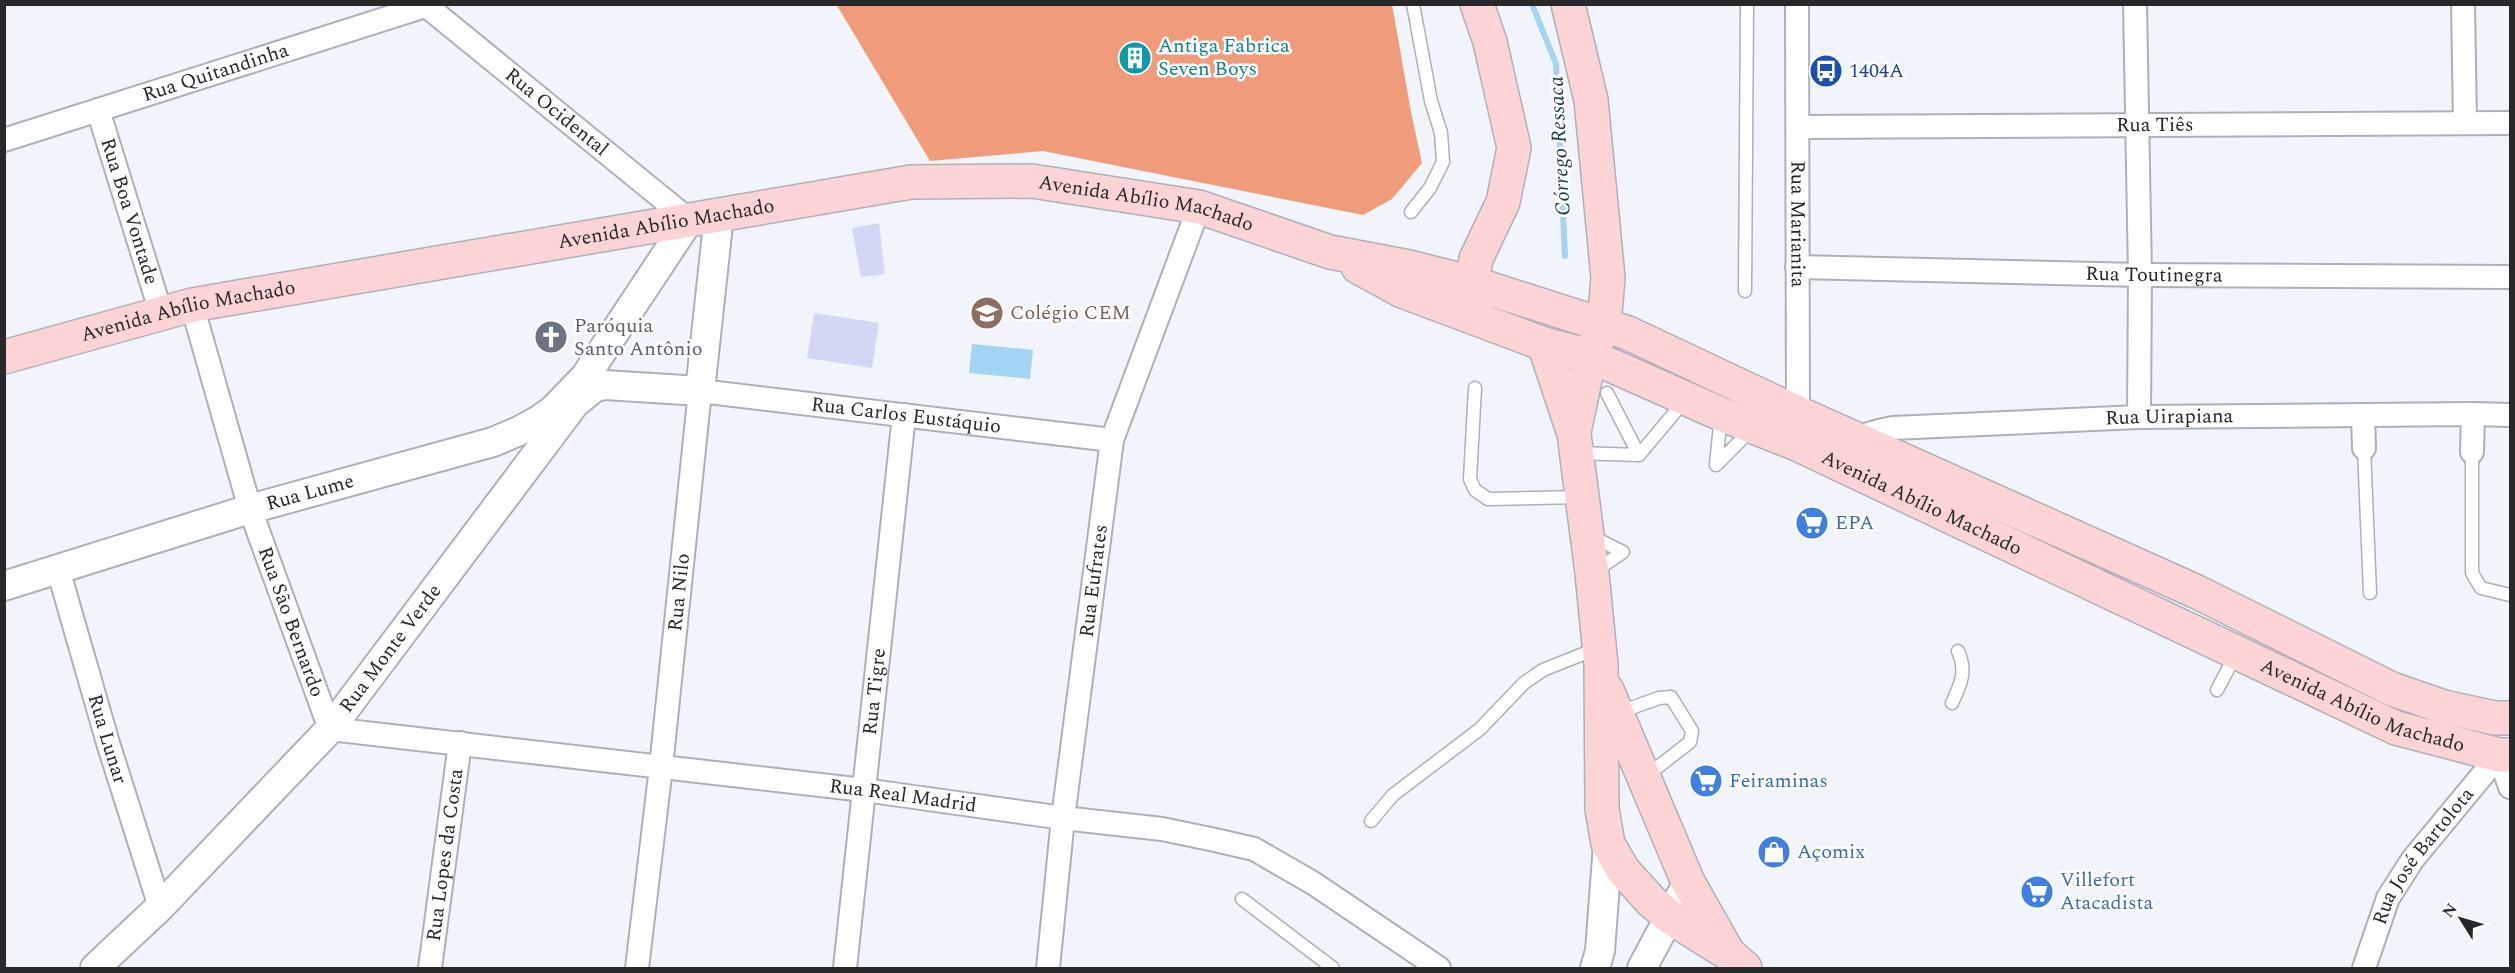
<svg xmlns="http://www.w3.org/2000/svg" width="2515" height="973" font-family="Spectral,serif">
<rect width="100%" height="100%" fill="#f2f4fc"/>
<path fill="#d3d7f6" d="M879,223L885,274L861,277L852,228Z
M814,313L879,323L872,368L807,358Z"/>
<path fill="#a3d4f3" d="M972,344L1033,350L1030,379L969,373Z"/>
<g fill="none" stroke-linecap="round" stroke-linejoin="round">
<path stroke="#a3d4f3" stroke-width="6" d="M1532,4L1556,64L1565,256"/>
</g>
<path fill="#f09b7a" d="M836,4H1392L1411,112L1422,163L1392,199L1363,215L1043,151L930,161Z"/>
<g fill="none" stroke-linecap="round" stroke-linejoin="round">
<g stroke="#aeb0b8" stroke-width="15">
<path id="service" d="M1411,212L1430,188L1443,162L1441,133L1431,101L1413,4
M1745,291L1747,4
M1475,388L1470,479L1475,490L1488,499L1580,497
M1607,393L1639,455L1686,399
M2364,448L2370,593
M2472,452V573L2481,588L2510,595
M1577,453L1639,455
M1716,465L1751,430
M1716,465L1721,415
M1591,536L1623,552L1595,571
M2217,690L2236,654
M1952,703C1961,684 1967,671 1958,651
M1617,713L1659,698L1671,697L1692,731L1690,742L1645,777
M1371,821L1393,795L1480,729L1524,683L1543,670L1598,648
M1242,899L1333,968"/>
</g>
<g stroke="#aeb0b8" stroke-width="26">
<g id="minor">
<path id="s1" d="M424,4L689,220"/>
<path id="s2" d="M1797,4L1798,426"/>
<path d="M2135,4L2140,275L2139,417"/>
<path d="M2463,4L2465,123"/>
<path id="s3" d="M98,110L161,313"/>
<path id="s4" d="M1799,127L2510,123"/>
<path id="s5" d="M4,140L425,6"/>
<path id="s6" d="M1797,267L2140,275L2510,277"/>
<path id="s7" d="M192,305L250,509L330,729L864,790L1063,818L1162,829L1215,840L1254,849L1313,883L1439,968"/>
<path d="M2363,415L2364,448"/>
<path id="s8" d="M1855,446C1863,432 1879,431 1893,428L2139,417L2473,414L2510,415"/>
<path d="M2472,452L2473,414"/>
<path id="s9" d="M58,569L108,743L160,907"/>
<path d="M2499,755L2510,787"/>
<path id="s10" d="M430,968L460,743"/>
<path id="s11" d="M637,968L661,767L700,391L1112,440"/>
<path id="s12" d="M845,968L904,415"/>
<path id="s13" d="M1048,968L1063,818L1112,440L1199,207"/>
<path id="s14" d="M2364,968L2388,898L2413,859L2499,755"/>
</g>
</g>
<g stroke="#aeb0b8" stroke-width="32">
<g id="tertiary">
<path id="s15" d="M4,586L250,509L493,442L519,431L539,420L553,410L585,377L689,220"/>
<path id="s16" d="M95,968L160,907L330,729L575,403L595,387L605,385L700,391L719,215"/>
<path d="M1595,968L1600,951L1608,844"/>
<path d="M1642,968L1688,882"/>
</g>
</g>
<g stroke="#aeb0b8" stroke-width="36">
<g id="secondary">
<path d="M1568,4L1591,100L1608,278L1604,325L1590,356L1574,432"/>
<path id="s17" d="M1358,267L1402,291L1544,344L1590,356L1721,414L1797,444L2396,728L2499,755H2510"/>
<path d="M1475,304L1472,283L1476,259L1503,202L1514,148L1490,42L1477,4"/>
<path d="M1544,344L1574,434L1592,573L1601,665L1602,809L1608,844L1623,870L1651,901L1670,917L1729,954L1745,968"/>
<path id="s18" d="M4,357L192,305L911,182L1032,181L1199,207L1330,252L1409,267L1472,283L1628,333L1798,413L2195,591L2392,689L2444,707L2495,718H2510"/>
<path d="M1607,690L1688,882L1727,951"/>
</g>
</g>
<use href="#service" stroke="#fff" stroke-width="12"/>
<use href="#minor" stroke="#fff" stroke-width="22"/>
<use href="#tertiary" stroke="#fff" stroke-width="28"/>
<use href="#secondary" stroke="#fdd4d6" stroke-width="33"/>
</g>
<defs>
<g id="building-disc" transform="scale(1.725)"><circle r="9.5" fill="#0f9aa8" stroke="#fff"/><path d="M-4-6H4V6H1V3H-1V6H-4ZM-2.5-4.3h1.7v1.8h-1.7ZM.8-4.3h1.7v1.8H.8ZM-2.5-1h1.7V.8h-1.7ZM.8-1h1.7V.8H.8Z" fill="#fff"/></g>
<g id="bus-disc" transform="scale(1.725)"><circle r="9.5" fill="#1a4fb4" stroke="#fff"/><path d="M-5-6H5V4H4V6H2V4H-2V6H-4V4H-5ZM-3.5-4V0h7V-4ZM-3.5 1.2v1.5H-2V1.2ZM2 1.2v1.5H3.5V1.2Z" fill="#fff"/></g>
<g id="school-disc" transform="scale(1.725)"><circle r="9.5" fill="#8d6e63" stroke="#fff"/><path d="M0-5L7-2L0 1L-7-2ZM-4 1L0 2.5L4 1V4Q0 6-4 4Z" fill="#fff"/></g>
<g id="church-disc" transform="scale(1.725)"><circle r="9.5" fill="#6b7280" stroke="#fff"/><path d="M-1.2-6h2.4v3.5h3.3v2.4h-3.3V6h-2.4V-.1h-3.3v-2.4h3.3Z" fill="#fff"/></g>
<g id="supermarket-disc" transform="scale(1.725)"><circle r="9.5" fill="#3f7fe0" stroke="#fff"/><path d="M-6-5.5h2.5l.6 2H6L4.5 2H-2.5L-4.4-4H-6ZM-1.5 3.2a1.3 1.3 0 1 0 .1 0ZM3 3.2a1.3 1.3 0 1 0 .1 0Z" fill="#fff"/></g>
<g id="shop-disc" transform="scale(1.725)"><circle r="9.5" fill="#3f7fe0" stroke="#fff"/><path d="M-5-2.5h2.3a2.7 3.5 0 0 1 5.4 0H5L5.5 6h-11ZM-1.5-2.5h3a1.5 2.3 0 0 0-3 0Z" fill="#fff"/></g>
</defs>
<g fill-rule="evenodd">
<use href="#building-disc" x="1135" y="58"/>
<use href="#bus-disc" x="1826" y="71"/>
<use href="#school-disc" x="987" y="313"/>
<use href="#church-disc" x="551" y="337"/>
<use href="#supermarket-disc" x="1812" y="523"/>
<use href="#supermarket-disc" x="1706" y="781"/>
<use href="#shop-disc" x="1774" y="852"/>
<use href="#supermarket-disc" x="2037" y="892"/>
</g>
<g text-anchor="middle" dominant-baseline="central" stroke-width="5" stroke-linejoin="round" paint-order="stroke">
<g font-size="20" fill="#0d838f" stroke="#fff" text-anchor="start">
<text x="1158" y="46">Antiga Fabrica<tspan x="1158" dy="23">Seven Boys</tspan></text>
</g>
<g font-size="20" fill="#164399" stroke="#fff" text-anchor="start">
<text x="1849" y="71">1404A</text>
</g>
<g font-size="20" fill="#28282b" stroke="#fff">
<text stroke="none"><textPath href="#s5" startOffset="222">Rua Quitandinha</textPath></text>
<text stroke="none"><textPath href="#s1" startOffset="171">Rua Ocidental</textPath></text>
<text stroke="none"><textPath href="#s4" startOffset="356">Rua Tiês</textPath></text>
<text stroke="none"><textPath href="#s18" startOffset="1162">Avenida Abílio Machado</textPath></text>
<text stroke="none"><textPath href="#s3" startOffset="106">Rua Boa Vontade</textPath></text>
<text stroke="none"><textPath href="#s18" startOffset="676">Avenida Abílio Machado</textPath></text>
<text stroke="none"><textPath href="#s2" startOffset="220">Rua Marianita</textPath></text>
<text stroke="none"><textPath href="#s6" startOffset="357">Rua Toutinegra</textPath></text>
<text stroke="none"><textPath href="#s18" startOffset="190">Avenida Abílio Machado</textPath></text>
<text stroke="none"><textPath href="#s11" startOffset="788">Rua Carlos Eustáquio</textPath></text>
<text stroke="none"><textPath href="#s8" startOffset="320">Rua Uirapiana</textPath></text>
<text stroke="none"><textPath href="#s15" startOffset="320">Rua Lume</textPath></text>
<text stroke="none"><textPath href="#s17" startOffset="612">Avenida Abílio Machado</textPath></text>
<text stroke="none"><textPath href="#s13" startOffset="390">Rua Eufrates</textPath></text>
<text stroke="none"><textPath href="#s11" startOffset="378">Rua Nilo</textPath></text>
<text stroke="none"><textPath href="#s7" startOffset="332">Rua São Bernardo</textPath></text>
<text stroke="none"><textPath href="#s16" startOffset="436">Rua Monte Verde</textPath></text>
<text stroke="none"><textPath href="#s12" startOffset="278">Rua Tigre</textPath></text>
<text stroke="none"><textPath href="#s17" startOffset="1098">Avenida Abílio Machado</textPath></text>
<text stroke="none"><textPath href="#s9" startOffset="177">Rua Lunar</textPath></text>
<text stroke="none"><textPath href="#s7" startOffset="1023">Rua Real Madrid</textPath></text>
<text stroke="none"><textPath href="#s10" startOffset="114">Rua Lopes da Costa</textPath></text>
<text stroke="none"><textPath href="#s14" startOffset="128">Rua José Bartolota</textPath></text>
</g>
<g font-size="20" fill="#785e54" stroke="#fff" text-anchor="start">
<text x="1010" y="313">Colégio CEM</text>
</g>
<g font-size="20" fill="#5b616d" stroke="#fff" text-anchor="start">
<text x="574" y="326">Paróquia<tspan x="574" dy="23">Santo Antônio</tspan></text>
</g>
<g font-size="20" fill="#366cbe" stroke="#fff" text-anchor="start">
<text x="1835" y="523">EPA</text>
<text x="1729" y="781">Feiraminas</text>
<text x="1797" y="852">Açomix</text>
<text x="2060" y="880">Villefort<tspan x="2060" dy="23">Atacadista</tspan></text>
</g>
<g font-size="21" font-style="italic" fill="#143b50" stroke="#fff">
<text transform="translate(1560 146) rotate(-93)">Córrego Ressaca</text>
</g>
</g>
<rect width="2515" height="973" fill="none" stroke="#28282b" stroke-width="12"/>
<g transform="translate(2461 919) rotate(307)" stroke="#ffffff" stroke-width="4.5" paint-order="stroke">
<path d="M0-4.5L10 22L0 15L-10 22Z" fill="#28282b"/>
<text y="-9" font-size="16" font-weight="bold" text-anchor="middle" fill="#28282b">N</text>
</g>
</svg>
